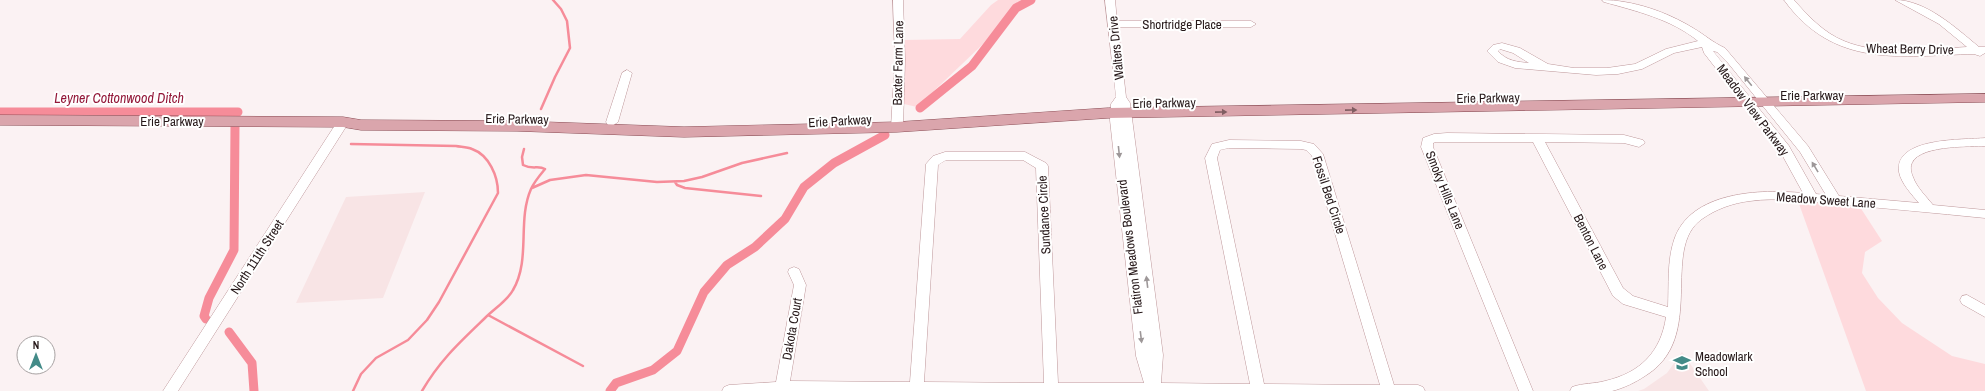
<svg xmlns="http://www.w3.org/2000/svg" width="1985" height="391" font-family="'Archivo Narrow',sans-serif">
<rect width="100%" height="100%" fill="#fbf2f3"/>
<path fill="#f8e4e5" d="M425,192L383,298L296,303L346,197Z
M1682,352L1709,391H1638L1644,389L1667,373Z"/>
<path fill="#fedadd" d="M998,0H1027L1014,7L982,45L917,107L904,104V40L960,39L991,5Z
M1798,201L1860,207L1882,241L1865,252L1862,273L1878,298L1902,323L1952,356L1985,364V391H1866Z"/>
<g fill="none" stroke-linecap="round" stroke-linejoin="round">
<path stroke="#f68c99" stroke-width="2.5" d="M541,109L555,77L570,48L567,21L561,9L553,0
M351,144L456,146C461,147 467,147 472,149C489,155 498,176 498,193L439,302L427,320L408,340L376,358L361,374L353,391
M675,182L677,185L685,188L761,196
M532,188L550,180L586,175L657,182L684,181L702,177L742,163L787,153
M488,315L583,366
M422,391C440,360 460,342 485,318C494,309 508,300 513,290C531,259 517,221 531,189C534,182 540,175 545,169C538,165 533,170 523,165L522,157L524,149"/>
<path stroke="#f68c99" stroke-width="9" d="M920,108L972,66L1016,8L1031,0
M0,112H238
M206,319L204,316L209,298L234,250L235,125
M229,332L252,363L254,391
M610,391L616,383L653,370L677,351L704,292L727,265L755,247L785,219L804,187L834,163L885,135"/>
<g stroke="#be979a" stroke-width="1">
<path id="minor" d="M893,0H903L905,60L903,127L897,131L891,127L895,60Z
M1105,0H1115L1117,21H1251L1256,24L1251,27H1118L1126,97L1130,103L1163,355L1161,383L1250,384L1205,158L1212,144L1229,140L1301,141L1314,144L1323,154L1394,385H1418L1423,387L1425,391H722L724,387L729,385L776,382L794,285L788,272L789,269L794,267L799,269L806,285L790,381L910,382L926,164L933,156L945,152H1025L1046,163L1048,166L1058,383H1144L1136,356L1110,120L1111,104L1116,97ZM1229,148L1301,149L1306,150L1312,156L1380,385L1264,384L1217,158L1220,150ZM946,160H1023L1036,168L1044,383L924,382L938,165Z
M1602,0C1633,0 1667,12 1693,28C1705,35 1712,42 1725,48L1808,146L1839,196L1919,203C1912,195 1901,183 1899,172C1894,137 1963,140 1985,138V146C1966,147 1898,144 1913,177C1917,188 1926,196 1933,205L1985,210V218C1935,213 1884,208 1834,204C1806,202 1778,197 1750,201C1733,203 1716,209 1702,219C1659,249 1708,338 1645,376C1636,382 1624,388 1612,391C1599,391 1583,391 1570,391L1572,387C1583,383 1594,384 1605,381C1640,373 1661,352 1666,317L1623,304L1613,296L1533,142H1436L1433,143V147L1533,391H1519L1421,147L1423,138L1434,134L1447,133L1624,135L1643,140L1645,143L1639,147L1624,143L1545,142L1623,288L1633,296L1668,307C1669,285 1667,261 1674,240C1690,191 1761,189 1803,193L1780,151L1704,53L1702,47L1674,53L1642,69L1618,74L1596,75L1515,68L1498,62L1487,51L1493,45L1502,43L1520,48L1548,64L1574,68H1607L1635,64L1666,49L1698,41C1671,19 1636,11 1604,2ZM1500,49L1513,53L1529,63C1518,62 1506,61 1498,51ZM1713,51L1717,52L1728,63L1800,152L1826,195L1816,194L1789,146Z
M1784,0H1794C1808,16 1824,33 1844,41C1879,56 1930,49 1967,47L1939,24L1895,0C1926,0 1956,28 1979,47H1985V53L1980,56L1974,54C1900,56 1834,69 1784,0Z
M627,70L632,73L618,122L612,126L608,125L606,122L622,73Z
M343,118L349,122L178,391H163L339,119Z
M1967,295L1985,305V317L1962,304L1960,300L1962,296Z"/>
</g>
<g stroke="#8b4d55" stroke-width="1">
<path id="major" d="M1985,94V102L1108,118L897,132L684,137L517,131L361,130L343,127L0,125V115L343,117L361,120L517,121L684,127L897,122L1108,108Z"/>
</g>
<use href="#minor" fill="#fff" fill-rule="evenodd"/>
<use href="#major" fill="#daa5ac" fill-rule="evenodd"/>
</g>
<defs><path id="oneway-solid" d="M-6-.8H1V-3.2L6.5 0L1 3.2V.8H-6Z"/></defs>
<g fill="#9d9798">
<use href="#oneway-solid" transform="translate(1748 81) rotate(-129)"/>
<use href="#oneway-solid" transform="translate(1119 152) rotate(84)"/>
<use href="#oneway-solid" transform="translate(1815 167) rotate(-121)"/>
<use href="#oneway-solid" transform="translate(1147 282) rotate(-97)"/>
<use href="#oneway-solid" transform="translate(1141 337) rotate(83)"/>
</g>
<g fill="#805e62">
<use href="#oneway-solid" transform="translate(1351 110) rotate(-1)"/>
<use href="#oneway-solid" transform="translate(1221 112) rotate(-1)"/>
</g>
<defs>
<g id="school-bare" transform="scale(1.38)"><path d="M0-5L7-2L0 1L-7-2ZM-4 1L0 2.5L4 1V4Q0 6-4 4Z" fill="#438b88" stroke="#fff" stroke-width="2.5" paint-order="stroke"/></g>
</defs>
<g fill-rule="evenodd">
<use href="#school-bare" x="1682" y="363"/>
</g>
<g text-anchor="middle" dominant-baseline="central" stroke-width="4" stroke-linejoin="round" paint-order="stroke">
<g font-size="13" fill="#261819" stroke="#fff">
<text x="1182" y="24">Shortridge Place</text>
<text transform="translate(1116 48) rotate(-96)">Walters Drive</text>
<text transform="translate(1910 49) rotate(1)">Wheat Berry Drive</text>
<text transform="translate(898 63) rotate(-89)">Baxter Farm Lane</text>
<text x="1812" y="95">Erie Parkway</text>
<text transform="translate(1488 98) rotate(-1)">Erie Parkway</text>
<text transform="translate(1164 103) rotate(-1)">Erie Parkway</text>
<text transform="translate(1753 110) rotate(53)">Meadow View Parkway</text>
<text transform="translate(517 119) rotate(1)">Erie Parkway</text>
<text x="172" y="121">Erie Parkway</text>
<text transform="translate(840 121) rotate(-3)">Erie Parkway</text>
<text transform="translate(1445 190) rotate(68)">Smoky Hills Lane</text>
<text transform="translate(1329 195) rotate(72)">Fossil Bed Circle</text>
<text transform="translate(1826 200) rotate(4)">Meadow Sweet Lane</text>
<text transform="translate(1044 215) rotate(-93)">Sundance Circle</text>
<text transform="translate(1591 242) rotate(63)">Benton Lane</text>
<text transform="translate(1130 247) rotate(-97)">Flatiron Meadows Boulevard</text>
<text transform="translate(257 257) rotate(-57)">North 111th Street</text>
<text transform="translate(792 329) rotate(-80)">Dakota Court</text>
</g>
<g font-size="13" fill="#261819" stroke="#fff" text-anchor="start">
<text x="1695" y="356">Meadowlark<tspan x="1695" dy="15">School</tspan></text>
</g>
<g font-size="14" font-style="italic" fill="#931738" stroke="#fff">
<text x="119" y="98">Leyner Cottonwood Ditch</text>
</g>
</g>
<g transform="translate(36 355)"><circle r="19" fill="#ffffff" stroke="#a8a3a3"/>
<path d="M0-3L7 15L0 10L-7 15Z" fill="#438b88"/>
<text y="-6" font-size="11" font-weight="bold" text-anchor="middle" fill="#261819">N</text>
</g>
</svg>
